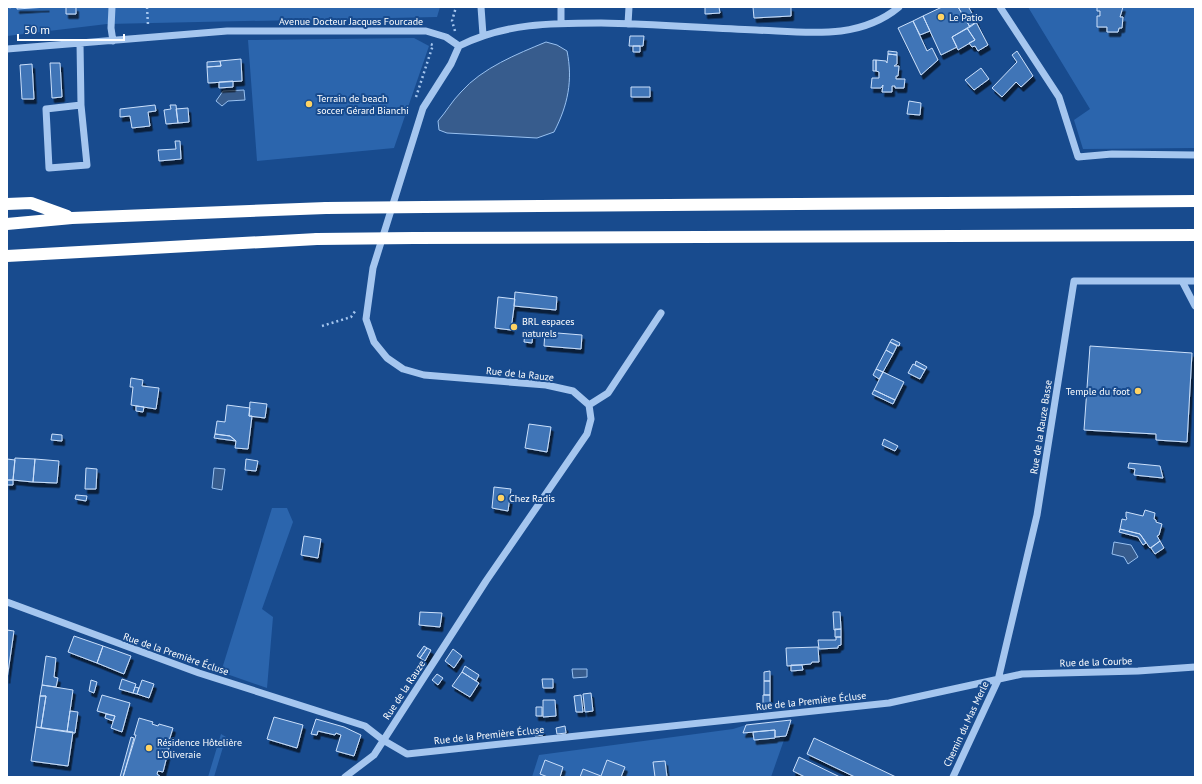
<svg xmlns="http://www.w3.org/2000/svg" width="1202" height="784" font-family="'PT Sans',sans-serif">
<defs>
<filter id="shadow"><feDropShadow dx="2.5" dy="4.5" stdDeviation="0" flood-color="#0009"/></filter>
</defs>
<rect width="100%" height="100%" fill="#184b8e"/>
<path fill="#2b65ad" d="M7,7H440L437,17L107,24L7,36Z
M1028,7H1195V148L1083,149L1074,120L1090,109Z
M414,38L429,46L394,148L257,161L248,40Z
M272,508H287L293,522L262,609L273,617L267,688L221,672Z
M791,720L771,777H532L539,755L733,729L746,725Z
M221,734L226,737L214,777H208Z"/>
<path fill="#375c8d" stroke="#98c1f1" d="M546,42L557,45L567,51C573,80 568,105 554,132L537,138L447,133L439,130L438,121C446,112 452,101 461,92C482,68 517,54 546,42Z
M244,90L245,100L228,101L222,106L216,101L223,91Z
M214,468L225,469L222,490L212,488Z
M1114,542L1131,545L1138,557L1128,564L1124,557L1112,554Z
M572,669H587V677L573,678Z"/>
<path fill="#4175b7" stroke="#cbe0fb" filter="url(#shadow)" d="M17,7H47L17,9Z
M66,7H76V14H66Z
M705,7H719L720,13L705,14Z
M753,7H791V16L754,18Z
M942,7H958L970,27L952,37L957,47L941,55L923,16Z
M958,7H971L969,8L977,22L970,27Z
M1097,7H1123L1120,17H1123L1122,28H1119L1118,32H1107V27H1097V16H1100V11H1097Z
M923,16L930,31L920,35L913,21Z
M913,21L927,51L932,48L938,60L921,75L898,28Z
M976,22L988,45L978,51L975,46L972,47L969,43L975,40L967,28Z
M967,28L975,40L958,50L952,37Z
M630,36H644L643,46H629Z
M633,46H640V52H633Z
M888,51L897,52V55L888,54Z
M1017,51L1033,76L1021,87L1016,82L1002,97L992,88L1017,62L1012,55Z
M888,54L897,55V64L894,66H899L898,76H896V79H905L904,88H895V86H892V92H882L883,85L881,88H871L872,78H879V72L876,71V60L886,61L887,63Z
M241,59L242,81L208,83L207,67L221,66L220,61Z
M873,60H876V71H873Z
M220,61L221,66L207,67V62Z
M50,63H60L62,97L52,98Z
M32,64L34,99H22L20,65Z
M981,68L989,79L974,90L965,80Z
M233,81V87L219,88V82Z
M631,87H650V97H631Z
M909,101L921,103L920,115L907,114Z
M155,105L156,111L148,112L150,126L132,128L130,116L120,117V109Z
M170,105H176L178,123L166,124L164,110L171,109Z
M188,108L189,122L178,123L176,109Z
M175,141H180L181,159L159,161L158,150L176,149Z
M515,292L557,297L556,310L514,306Z
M498,297L515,299L511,330L495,328Z
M525,331L533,332L532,343L524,342Z
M545,332L582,335L581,349L544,346Z
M892,339L900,343L899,346L890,342Z
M890,342L897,346L893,354L886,350Z
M1090,346L1192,353L1187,442L1156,440V434L1084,430Z
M886,350L893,354L883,372L876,369Z
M916,361L927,367L925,370L915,365Z
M913,364L925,370L920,379L908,373Z
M876,369L883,372L879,379L873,375Z
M883,372L904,382L895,400L874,390Z
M131,378L143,380L142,386L159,388L156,409L131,405L133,387H130Z
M874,390L895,400L893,404L872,394Z
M250,402L267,404L265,418L249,416Z
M227,405L250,408L249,416H252L248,449L235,448L236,441L230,436L215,434L217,421L225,422Z
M136,406L144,407L143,412L136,411Z
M529,424L551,427L547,452L525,448Z
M52,434L62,435V441L51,440Z
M215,434L230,436L236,441L214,438Z
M884,439L898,446L895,451L882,445Z
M15,458L35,459L33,482L13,480Z
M7,459L15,460L13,480H7Z
M35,459L59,461L57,483L33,482Z
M246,459L258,461L256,471L245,470Z
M1129,463L1160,466L1163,478L1134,475L1135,469L1128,468Z
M86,468L97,469L96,489H85Z
M7,480H13V485H7Z
M494,487L511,489L508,511L492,508Z
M76,495L87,496L86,501L75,499Z
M1145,510L1155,513L1154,519L1156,520V522L1162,524L1159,535L1157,536L1160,541L1150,548L1140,534L1120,529L1122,519L1126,520L1127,518L1126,517V512L1143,516Z
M1120,529L1140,534L1146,543L1143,545L1138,537L1119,532Z
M304,536L321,539L318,558L301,555Z
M1160,541L1164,548L1155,554L1151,548Z
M420,612L442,613L440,627L419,625Z
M833,612H840L841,629L834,630Z
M835,629H841V637H835Z
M7,630L14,631L7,679Z
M74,636L103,646L97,663L68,652Z
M836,637H841V645L838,646V648L819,649L818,640H836Z
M103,646L131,656L124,674L97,663Z
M424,646L427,648L420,658L417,656Z
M818,647L819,662H812L811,664L787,666L786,648Z
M427,648L431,650L425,661L420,658Z
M453,649L462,656L454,668L445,661Z
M46,656L56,658L54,677L58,678L56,687L42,685Z
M791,665H802L803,670L791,671Z
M465,666L479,675L476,681L462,672Z
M770,671V681H764V672Z
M462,672L479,683L470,697L452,686Z
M437,674L443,678L438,685L432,680Z
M122,679L136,684L133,693L119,689Z
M542,679H553V688H543Z
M91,680L97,682L94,693L89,691Z
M142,680L154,684L149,698L137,694Z
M764,681H770V695H764Z
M42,685L73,690L67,732L41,728L46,696H40Z
M135,687L139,688L137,694L133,693Z
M591,693L593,711L585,712L583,694Z
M102,695L130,703L122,732L111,728L115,716L97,711Z
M581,695L583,712H576L574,696Z
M763,695H770V704H763Z
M40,696H46L41,728L36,727Z
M543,700H555L556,716L543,717Z
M536,707H542V716H536Z
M70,711L78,712L75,733L67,732Z
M106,714L115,716L113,721L105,718Z
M274,717L303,725L297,748L267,739Z
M139,718L153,722L152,724L158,726L159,724L173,728L168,744H166L165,747L169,748L163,772L158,771L157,774L161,777H123L136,735H134Z
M316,719L344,727L361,735L354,756L336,751L341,735L336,733L335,735L318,731L317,735L311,734Z
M791,720L786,736L775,737V730L743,733L746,725Z
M565,726L566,733L557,734L556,728Z
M36,727L73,732L68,766L31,761Z
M542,729L543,735L535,736V731Z
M775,730V738L754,740L753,732Z
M131,737L134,738L123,777H120Z
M814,738L896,777H855L807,754Z
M799,757L840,777H805L793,771Z
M545,760L563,767L560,777H548L540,774Z
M607,760L625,767L621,777H580L583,769L601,776Z
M665,761L667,777H655L653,762Z"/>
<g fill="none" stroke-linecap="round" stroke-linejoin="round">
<path stroke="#a5c6ef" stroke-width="2.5" stroke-dasharray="2 3" stroke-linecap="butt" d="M9,7H11
M147,7L148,25
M455,31L452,21L456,7
M416,97L433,45L430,44
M322,326L351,317L356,310"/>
<path stroke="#a5c6ef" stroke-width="7" d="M112,7L111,28L113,41
M481,7L483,35
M561,7V23
M1000,7L1059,97L1078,157L1112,154L1195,155
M628,24L629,7
M80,43L81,105L87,165L49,168L46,109L81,105
M459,46C504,23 553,23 601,23C653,24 705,28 756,30C806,32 858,41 899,7
M7,49L227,31H426L446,37L459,46
M1195,281H1182L1195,306
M589,405L608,393L661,313
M7,602L199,673L365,726L383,740L407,754L889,703L1022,674L1138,671L1195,667
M345,777L374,755L486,581L587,434L591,419L589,405L573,391L546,385L424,375L403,369L387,358L374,342L366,319L373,268L423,108L451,64L459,46
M953,777L998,680L1037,515L1074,281H1182"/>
<path stroke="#fff" stroke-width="12" d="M7,204L31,203L67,216
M425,207L1195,201
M7,224L72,218L326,208
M414,238L1195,235
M7,256L317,239"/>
<path stroke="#fff" stroke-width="12" d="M326,208L425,207
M317,239L414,238"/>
</g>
<g fill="#ffd363" stroke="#184b8e" stroke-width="1.5">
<circle cx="941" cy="17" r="4"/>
<circle cx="309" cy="104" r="4"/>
<circle cx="514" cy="327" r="4"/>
<circle cx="1138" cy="391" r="4"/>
<circle cx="501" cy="498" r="4"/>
<circle cx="149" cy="748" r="4"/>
</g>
<g text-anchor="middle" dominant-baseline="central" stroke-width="4" stroke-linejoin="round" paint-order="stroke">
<g font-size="10" fill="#fff" stroke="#184b8e" text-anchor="start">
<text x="949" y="17">Le Patio</text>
<text x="317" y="98">Terrain de beach<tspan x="317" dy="12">soccer Gérard Bianchi</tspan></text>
<text x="522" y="321">BRL espaces<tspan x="522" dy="12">naturels</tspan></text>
<text x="1130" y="391" text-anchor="end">Temple du foot</text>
<text x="509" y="498">Chez Radis</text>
<text x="157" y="742">Résidence Hôtelière<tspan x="157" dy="12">L'Oliveraie</tspan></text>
</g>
<g font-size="10" fill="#fff" stroke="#184b8e">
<text x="351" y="21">Avenue Docteur Jacques Fourcade</text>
<text transform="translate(520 374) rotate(6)">Rue de la Rauze</text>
<text transform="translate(1041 427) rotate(-81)">Rue de la Rauze Basse</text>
<text transform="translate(176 654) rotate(19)">Rue de la Première Écluse</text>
<text transform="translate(1096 662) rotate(-2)">Rue de la Courbe</text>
<text transform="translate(404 690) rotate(-57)">Rue de la Rauze</text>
<text transform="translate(811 701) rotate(-6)">Rue de la Première Écluse</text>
<text transform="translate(966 724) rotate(-65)">Chemin du Mas Merle</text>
<text transform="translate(489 735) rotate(-6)">Rue de la Première Écluse</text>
</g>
</g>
<rect width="1202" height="784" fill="none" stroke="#ffffff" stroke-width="16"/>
<path d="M18 34v6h106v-6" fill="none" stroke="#ffffff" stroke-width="2"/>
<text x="24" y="34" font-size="12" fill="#ffffff" stroke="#184b8e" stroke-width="3" paint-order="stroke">50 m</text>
</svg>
